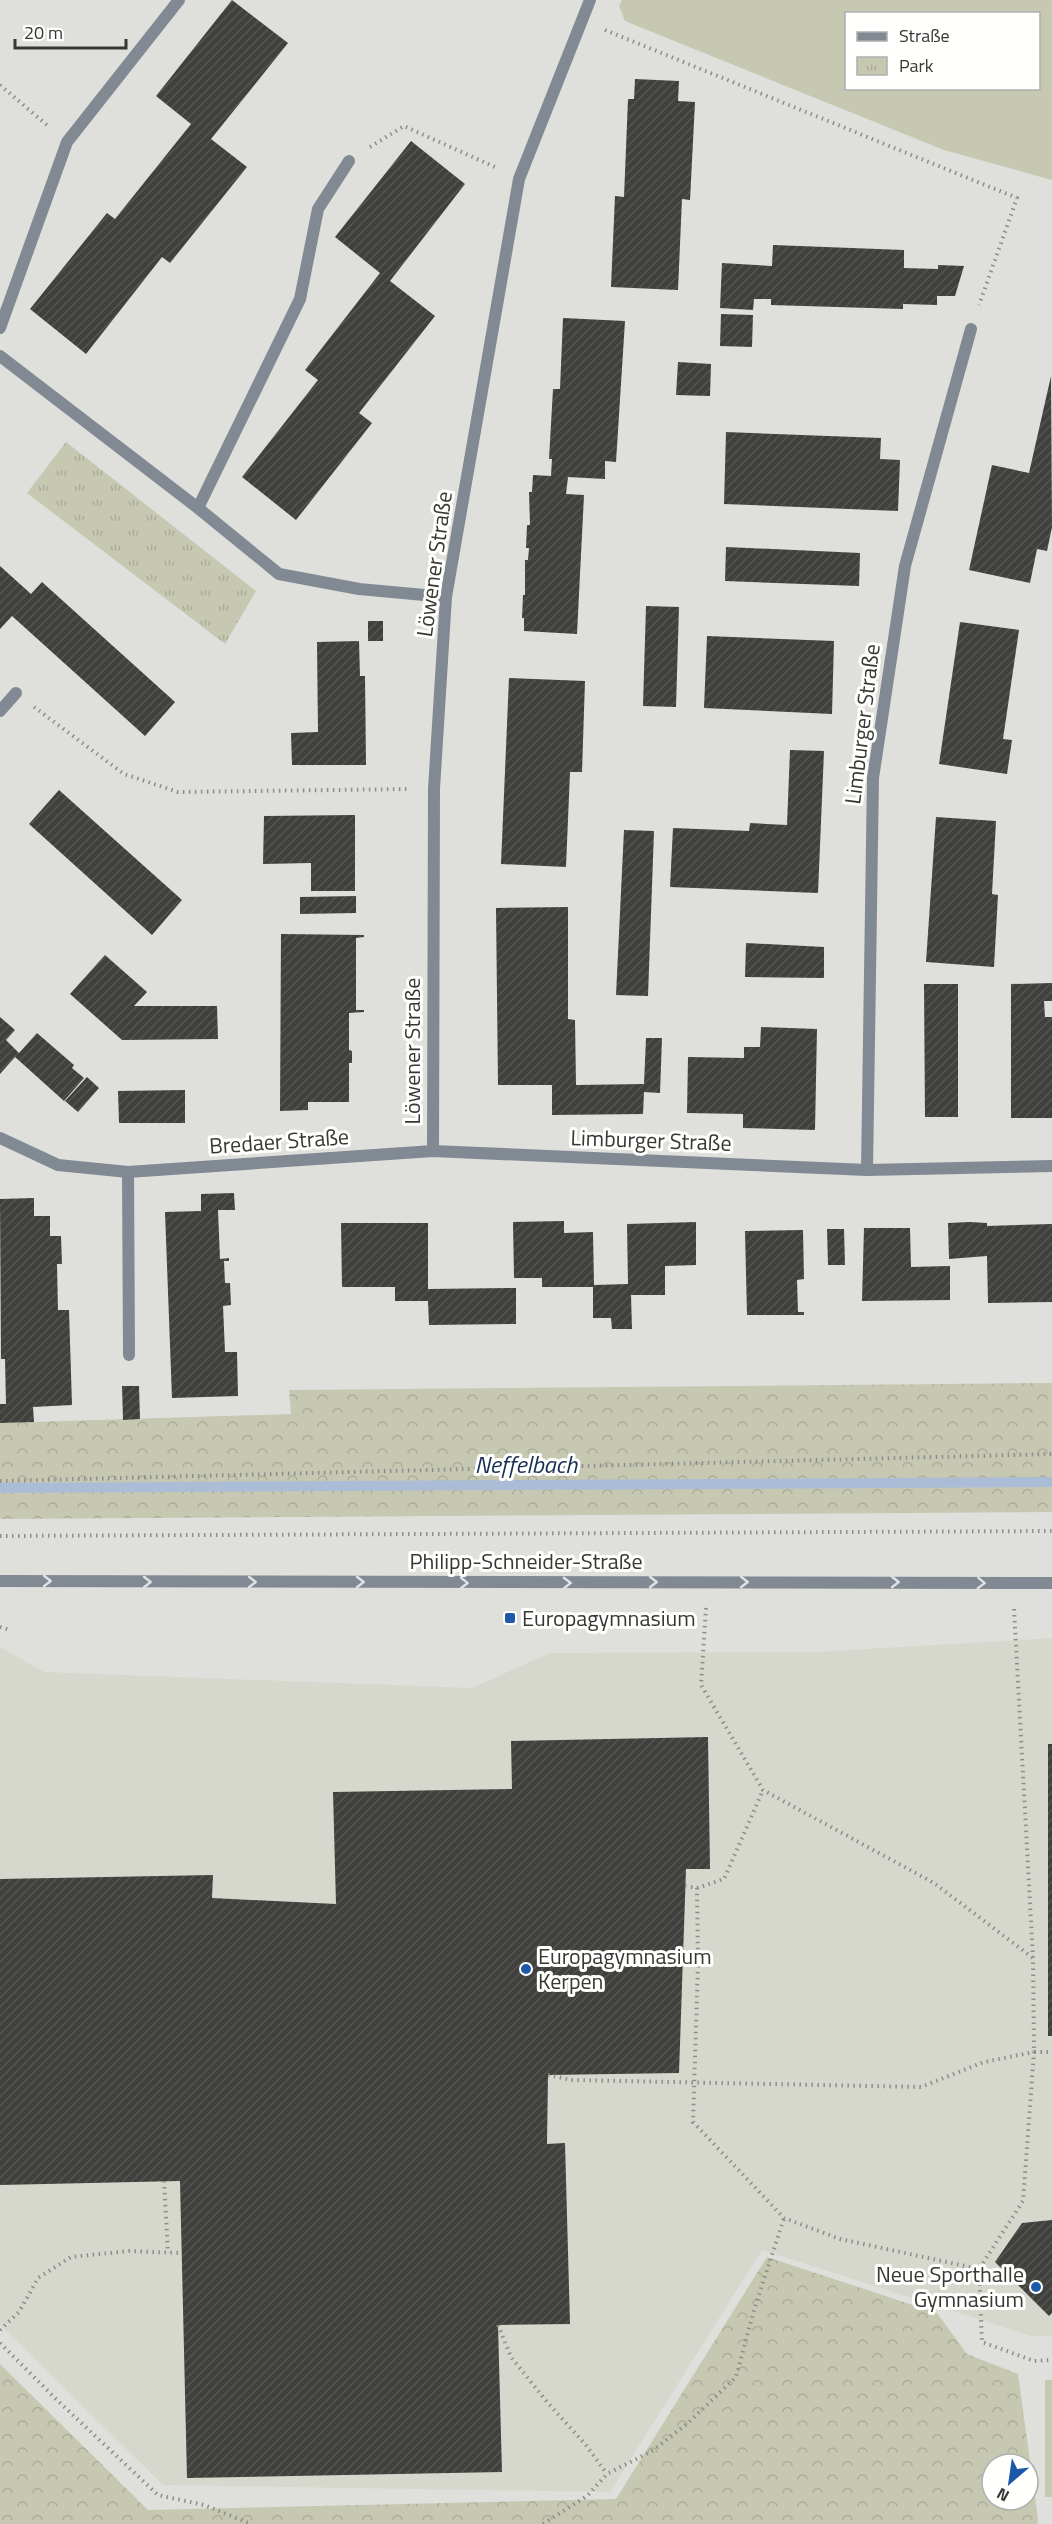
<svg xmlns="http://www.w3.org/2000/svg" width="1052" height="2524" font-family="'Titillium Web',sans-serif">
<defs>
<pattern id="forest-crowns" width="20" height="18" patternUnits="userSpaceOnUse" patternTransform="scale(1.5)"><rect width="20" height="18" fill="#c7c8b2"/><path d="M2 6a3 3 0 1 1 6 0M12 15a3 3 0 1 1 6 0" fill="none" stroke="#acac9a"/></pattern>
<pattern id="park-tufts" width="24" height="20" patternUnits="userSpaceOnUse" patternTransform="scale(1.5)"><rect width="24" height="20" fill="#c7c8b2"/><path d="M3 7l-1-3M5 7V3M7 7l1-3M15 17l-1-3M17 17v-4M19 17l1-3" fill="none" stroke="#acac9a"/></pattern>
<pattern id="building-hatch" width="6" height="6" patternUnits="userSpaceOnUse" patternTransform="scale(1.5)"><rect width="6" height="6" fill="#40403d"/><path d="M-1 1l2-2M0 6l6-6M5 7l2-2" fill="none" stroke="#545451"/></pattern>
</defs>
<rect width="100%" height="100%" fill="#dfdfdc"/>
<path fill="#d7d8cd" d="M1052,1638V2336H1031L762,2250L610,2492L163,2485L0,2325V1647L44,1672L472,1688L550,1653L815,1652Z"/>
<path fill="#c7c8b2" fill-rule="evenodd" d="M622,0H1052V180L944,150L625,21L619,6ZM846,14H1038V88H846Z
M1045,2380H1052V2497H1045Z"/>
<path fill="url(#forest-crowns)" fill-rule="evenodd" d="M1052,1383V1512L0,1519V1423L291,1414L289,1390Z
M767,2257L937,2313L967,2354L1018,2374L1038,2519L1037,2524H0V2364L148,2510L616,2499ZM992,2464H1028V2500H992Z"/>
<path fill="url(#park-tufts)" d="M66,442L256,591L225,644L27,493Z"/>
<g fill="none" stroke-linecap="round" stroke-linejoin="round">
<path stroke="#abbdd6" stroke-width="10" d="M0,1488L1052,1482"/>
</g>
<path fill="url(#building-hatch)" d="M232,0L288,43L211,139L247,167L170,263L162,257L86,354L30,309L107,213L115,219L191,124L156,96Z
M635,79L679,81L678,101L695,102L690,200L682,199L678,290L611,287L615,196L624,197L628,99H634Z
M411,141L465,184L390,281L435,316L359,413L372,423L296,520L242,477L318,380L305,370L380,273L335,237Z
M773,245L904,250V268L938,269V265L964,266L955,296H937V305L903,304V309L771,305V299H754L753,310L720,308L722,263L772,266Z
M721,314L753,315L752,347L720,346Z
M563,318L625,321L616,462L605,461V479L568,477L566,494L584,495L577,634L524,631V618H522L523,595H525V560H528L529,548H526L527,525H530L529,492H532L533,475L551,476L552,459H549L553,389H560Z
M678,362L711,364L710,396L676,395Z
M1051,376L1052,527L1047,551L1037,549L1030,583L969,570L992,465L1029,473Z
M726,432L881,438L880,459L900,460L898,511L724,504Z
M726,547L860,553L859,586L725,581Z
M0,566L31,594L42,582L175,702L145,736L12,616L0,629Z
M646,606L679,607L676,707L643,706Z
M368,621H383V641H368Z
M960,622L1019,630L1003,739L1012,740L1007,774L939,764Z
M707,636L834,641L832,714L704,708Z
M359,641L360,676H365L366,765H292L291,733L318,732L317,642Z
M509,678L585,681L582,772H570L566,867L501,864Z
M790,750L824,751L818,893L670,887L673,828L749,831L750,823L787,825Z
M59,790L182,900L152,935L29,824Z
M355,815V891H311V863L263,864L264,816Z
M936,817L996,821L992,894L998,895L994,967L926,962Z
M624,830L654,831L648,996L616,995Z
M356,896V913L300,914V897Z
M568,907V1019L575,1020L576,1085L644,1084L646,1038H662L660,1093L644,1092L643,1114L552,1115V1085H498L496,908Z
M281,934L364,935V937L356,938V1010H364V1012L349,1013V1050L352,1051V1063H349V1102H308V1110L280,1111Z
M746,943L824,947V978L745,977Z
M105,955L147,992L134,1006H217L218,1039L122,1040L70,994Z
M1052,983V1001H1044L1045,1017H1052V1118H1011V984Z
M924,984H958V1117H925Z
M0,1017L15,1030L6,1040L19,1053L37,1033L74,1065L72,1068L84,1078L64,1101L15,1057L0,1074Z
M761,1027L817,1029L815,1130L743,1128V1114L687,1113L688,1057L744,1058V1047H760Z
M87,1077L99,1088L78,1112L65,1101Z
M185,1090V1123H119L118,1091Z
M234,1193L235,1210H218L220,1259L229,1258V1261H224L225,1283H230L231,1305L223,1306L225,1352H237L238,1396L172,1398L165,1212L201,1211V1194Z
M34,1198V1216H50V1236H61L62,1264H57L58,1310H69L72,1405L33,1407L34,1422L0,1423V1404H6L5,1359H1L0,1199Z
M564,1221V1233L593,1232L594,1285L628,1284L627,1224L696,1222V1265L665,1266V1295H631L632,1329H612L611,1318H593V1287H542V1278H514L513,1222Z
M970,1222L987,1223V1226L1052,1224V1302L988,1303L987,1256L949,1259L948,1223Z
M341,1223H428V1289L516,1288V1324L429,1325L428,1301H395V1287H342Z
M864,1228H910L911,1267L950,1266V1300L862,1301Z
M827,1229H844L845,1265H828Z
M803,1230L804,1279L797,1280L798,1312H804V1315H747L745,1231Z
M122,1386H139L140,1419L123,1420Z
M708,1737L710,1869H686L679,2073L548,2075L547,2144L565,2143L570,2324L498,2325L502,2472L187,2478L180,2181L0,2185V1879L213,1875L212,1898L336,1904L333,1792L512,1789L511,1741Z
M1048,1744H1052V2036H1048Z
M1052,2220V2313L1049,2316L995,2262L1022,2223Z"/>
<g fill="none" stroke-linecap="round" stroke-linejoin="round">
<path stroke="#8d8d8b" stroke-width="4" stroke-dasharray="1.5 4.5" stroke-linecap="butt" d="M605,30L1017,198L979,305
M0,85L48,126
M370,147L404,126L497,168
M34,707L124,774L178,792L410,789
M0,1481L1052,1454
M0,1536L1052,1531
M706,1608L701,1685L763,1790L934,1883L1033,1958
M1014,1609L1033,1958L1034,2052H1052
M0,1627L10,1630
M685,1886L697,1888L698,1964L693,2122L784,2218L840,2239L979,2269
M697,1888L724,1879L763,1790
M548,2075L571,2080L921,2087L984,2062L1034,2052L1023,2201L979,2269L982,2342L1034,2361L1052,2360
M164,2181L168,2253
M498,2325L511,2357L547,2402L585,2444L607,2474
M0,2330L19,2312L38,2278L71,2257L129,2251L181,2253
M0,2343L58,2401L158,2495L204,2505L251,2524
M543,2524L587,2496L607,2474L652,2451L688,2423L736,2377L754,2310L784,2218"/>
<path stroke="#818993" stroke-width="12" d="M0,328L67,142L179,0
M0,356L198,508L279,574L359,589L446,597
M198,508L300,299L318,209L349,161
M128,1172L129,1355"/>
<path stroke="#818993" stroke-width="12" d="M0,711L16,693
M0,1138L58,1165L128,1172L433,1151L867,1170L1052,1166
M433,1151L434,789L446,597L519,179L590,0
M867,1170L873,778L905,566L971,329
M0,1581L1052,1583"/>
</g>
<defs><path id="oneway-chevron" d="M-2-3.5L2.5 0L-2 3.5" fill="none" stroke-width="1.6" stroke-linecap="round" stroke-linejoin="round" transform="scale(1.5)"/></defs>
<g stroke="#e0e2e3">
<use href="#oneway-chevron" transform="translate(47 1581)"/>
<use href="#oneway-chevron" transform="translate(147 1582)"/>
<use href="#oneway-chevron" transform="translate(252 1582)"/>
<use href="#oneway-chevron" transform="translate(360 1582)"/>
<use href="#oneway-chevron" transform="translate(653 1582)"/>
<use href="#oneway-chevron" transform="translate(744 1582)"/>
<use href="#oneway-chevron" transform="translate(895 1582)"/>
<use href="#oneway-chevron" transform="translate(464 1583) rotate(1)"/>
<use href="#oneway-chevron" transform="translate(567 1583) rotate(-1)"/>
<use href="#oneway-chevron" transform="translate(981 1583) rotate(2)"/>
</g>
<g fill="#1d58a9" stroke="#fffffe" stroke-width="2">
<rect x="504" y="1612" width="12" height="12" rx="3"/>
<circle cx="526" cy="1969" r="6"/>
<circle cx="1036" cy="2287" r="6"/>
</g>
<g text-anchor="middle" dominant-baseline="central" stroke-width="6" stroke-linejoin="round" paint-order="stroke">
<g font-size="22" fill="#373736" stroke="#fffffe">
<text transform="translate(434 564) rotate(-82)">Löwener Straße</text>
<text transform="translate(862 724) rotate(-83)">Limburger Straße</text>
<text transform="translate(412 1051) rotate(-90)">Löwener Straße</text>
<text transform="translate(651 1140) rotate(2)">Limburger Straße</text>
<text transform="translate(279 1141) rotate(-4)">Bredaer Straße</text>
<text x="526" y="1561">Philipp-Schneider-Straße</text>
</g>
<g font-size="22" fill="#373736" stroke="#fffffe" text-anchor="start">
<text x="522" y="1618">Europagymnasium</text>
<text x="538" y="1956">Europagymnasium<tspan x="538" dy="25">Kerpen</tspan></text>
<text x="1024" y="2274" text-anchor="end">Neue Sporthalle<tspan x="1024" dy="25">Gymnasium</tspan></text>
</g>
<g font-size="24" font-style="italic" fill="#172f53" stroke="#fffffe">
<text x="526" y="1464">Neffelbach</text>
</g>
</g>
<rect x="845" y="12" width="195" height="78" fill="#fffffe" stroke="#afafae" stroke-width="1.5"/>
<rect x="857" y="32" width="30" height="9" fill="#818993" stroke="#afafae" stroke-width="1.5"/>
<text x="899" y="42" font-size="18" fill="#373736">Straße</text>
<rect x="857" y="57" width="30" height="18" fill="url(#park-tufts)" stroke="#afafae" stroke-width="1.5"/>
<text x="899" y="72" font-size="18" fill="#373736">Park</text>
<g transform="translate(1010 2482) rotate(209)"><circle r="28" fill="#fffffe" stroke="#afafae" stroke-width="1.5"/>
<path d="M0-4.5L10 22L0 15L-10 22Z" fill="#1d58a9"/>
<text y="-9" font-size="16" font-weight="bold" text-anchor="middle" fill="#373736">N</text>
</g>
<path d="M15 39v9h111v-9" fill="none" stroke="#373736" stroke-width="3"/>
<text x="24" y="39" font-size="18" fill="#373736" stroke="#fffffe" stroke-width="4.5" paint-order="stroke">20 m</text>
</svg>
